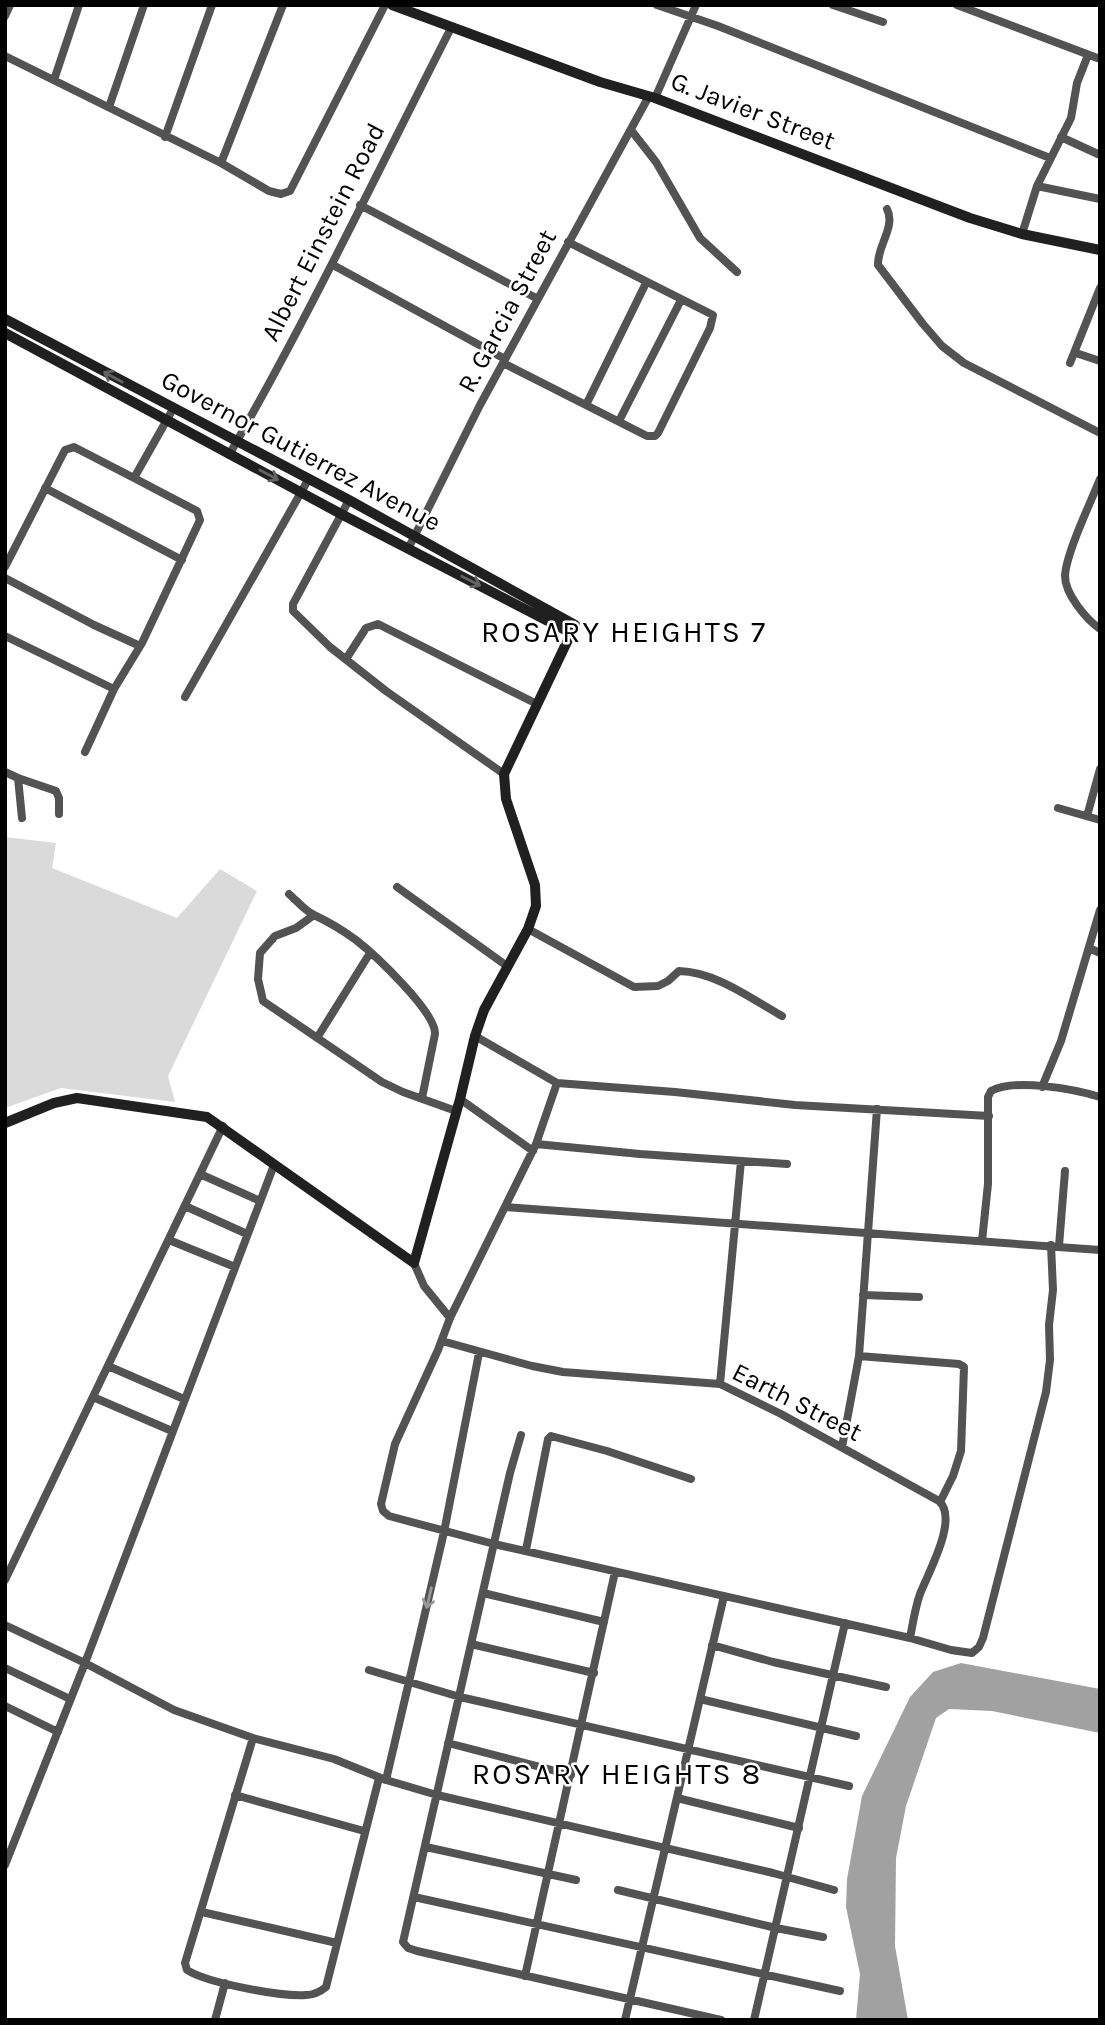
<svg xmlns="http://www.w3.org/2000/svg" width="1105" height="2025" font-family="Karla,sans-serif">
<rect width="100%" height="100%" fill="#fff"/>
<path fill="#dadada" d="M5,837L56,843L52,868L177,918L220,869L257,891L168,1076L175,1102L61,1088L5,1108Z"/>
<path fill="#a1a1a1" d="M961,1663L1100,1689V1733L992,1711L949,1709L936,1718L906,1806L896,1858L895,1946L908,2020H856L860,1974L846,1907L847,1879L862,1796L910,1697L933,1672Z"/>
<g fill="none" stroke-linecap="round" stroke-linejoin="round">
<path stroke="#535353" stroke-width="8" d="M657,5L718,26L1050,158
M833,5L883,22
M957,5L1100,59
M5,16L10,5
M5,56L221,163L269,191L281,194L290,191L385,5
M54,80L79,5
M655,98L696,5
M109,107L144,5
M631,130L656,162L700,238L737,272
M165,137L212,5
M1061,137L1100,155
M221,163L283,5
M1037,186L1100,199
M360,205L538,299
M887,209C896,227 877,246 878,265L923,324L942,346L964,363L1100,433
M1022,234L1037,186L1071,118L1077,83L1088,55
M333,265L505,359
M1076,353L1100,361
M503,363L647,436H655L658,433L710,328L713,315L568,242
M1070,363L1100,288
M586,405L646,283
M619,421L681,300
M229,455C309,316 378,171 451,28
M1100,479C1091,502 1066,553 1065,576C1065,594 1086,619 1100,629
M45,488L182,560
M349,500L293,604V611L330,647L386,691L504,774
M408,549L480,405L649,96
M5,567L65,450L74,447L134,478L173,409
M5,578L94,625L140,646
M5,636L114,689L142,643L200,520L197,511L134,478
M346,659L366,628L378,624L537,704
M185,697L308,480
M85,752L114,689
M5,772L18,778L22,818
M18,778L56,791L59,798V814
M1058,808L1100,820
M1087,816L1100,769
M397,887L507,966
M289,894C296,900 305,911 314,915C329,922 341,929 356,940C374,954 436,1012 435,1034L422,1098
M314,915L296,928L275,936L260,953L258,979L263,1001L382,1082L403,1092L456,1111
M528,929L634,987L658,986L668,981L679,971C716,972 750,998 782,1016
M1089,948L1100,953
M475,1036L557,1083L675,1092L795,1105L989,1116
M317,1038L370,953
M557,1083L536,1144L450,1318L438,1350L395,1444L381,1504L383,1511L389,1516L494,1544L910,1638L951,1650L972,1653L979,1647L983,1638L1046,1392L1050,1360L1049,1325L1053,1290L1051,1245
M1042,1087L1061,1041L1100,910
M460,1099L533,1151
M536,1144L640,1154L787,1164
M200,1174L260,1201
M185,1206L247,1234
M505,1207L1100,1250
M169,1240L235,1267
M982,1241L988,1184V1097L991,1091C1014,1078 1074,1089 1100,1097
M1059,1246L1065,1171
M414,1263L424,1286L450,1318
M863,1295L919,1297
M442,1341L532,1366L563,1372L720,1384L781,1414L939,1501C959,1519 928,1573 920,1594C915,1608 913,1623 910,1638
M859,1356L959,1364L964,1367L961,1451L953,1476L940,1502
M108,1366L184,1399
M720,1384L741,1161
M93,1397L172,1431
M521,1435L510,1473L403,1942L408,1948L417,1951L721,2020
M842,1447L859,1356L877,1109
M526,1550L548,1439L551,1436L607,1451L691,1479
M5,1580L223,1126
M483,1593L604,1622
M5,1625L85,1663L174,1710L253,1738L334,1759L386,1780L437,1795L773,1873L834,1890
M471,1644L594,1673
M712,1645L773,1662L886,1687
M5,1668L70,1699
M369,1670L460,1697L849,1786
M700,1699L856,1736
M5,1706L58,1732
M253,1738L185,1963L187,1970C207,1983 282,1997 306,1995C314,1995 320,1992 326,1987L379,1778
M448,1743L571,1775
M386,1780L444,1532L479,1353
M235,1795L364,1831
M677,1798L799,1828
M426,1847L576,1880
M5,1865L85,1663L274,1165
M618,1890L776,1928L823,1937
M414,1897L840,1991
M202,1912L337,1943
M525,1976L615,1572
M215,2020L225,1983
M625,2020L724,1596
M754,2020L845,1623"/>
<path stroke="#202020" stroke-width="10" d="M392,5L600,82L655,98L970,218L1022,234L1100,250
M5,319L349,500L575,625L504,774L506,799L535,885L536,906L528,929L484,1010L475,1036L460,1099L414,1263L207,1117L77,1098L54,1103L5,1123
M5,333L341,514L571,633"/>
</g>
<defs><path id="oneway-shaft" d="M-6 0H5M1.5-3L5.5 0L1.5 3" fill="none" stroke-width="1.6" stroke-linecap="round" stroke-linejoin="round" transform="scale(1.75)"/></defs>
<g stroke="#636363">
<use href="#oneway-shaft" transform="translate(113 377) rotate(-152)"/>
<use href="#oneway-shaft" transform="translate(269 475) rotate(28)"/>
<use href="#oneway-shaft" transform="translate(471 581) rotate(27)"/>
</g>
<use stroke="#989898" href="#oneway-shaft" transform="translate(429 1598) rotate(103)"/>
<g text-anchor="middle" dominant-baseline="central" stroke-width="5" stroke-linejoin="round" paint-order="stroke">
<g font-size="26" fill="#000" stroke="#fff">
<text transform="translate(753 111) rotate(21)">G. Javier Street</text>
<text transform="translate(323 232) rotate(-63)">Albert Einstein Road</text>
<text transform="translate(507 311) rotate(-62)">R. Garcia Street</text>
<text transform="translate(301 451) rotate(28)">Governor Gutierrez Avenue</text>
<text transform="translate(797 1402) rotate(27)">Earth Street</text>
</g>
<g font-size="30" letter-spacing="2" fill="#000" stroke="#fff">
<text x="624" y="632">ROSARY HEIGHTS 7</text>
<text x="617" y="1774">ROSARY HEIGHTS 8</text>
</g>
</g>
<rect width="1105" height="2025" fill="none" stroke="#000000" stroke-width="14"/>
</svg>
